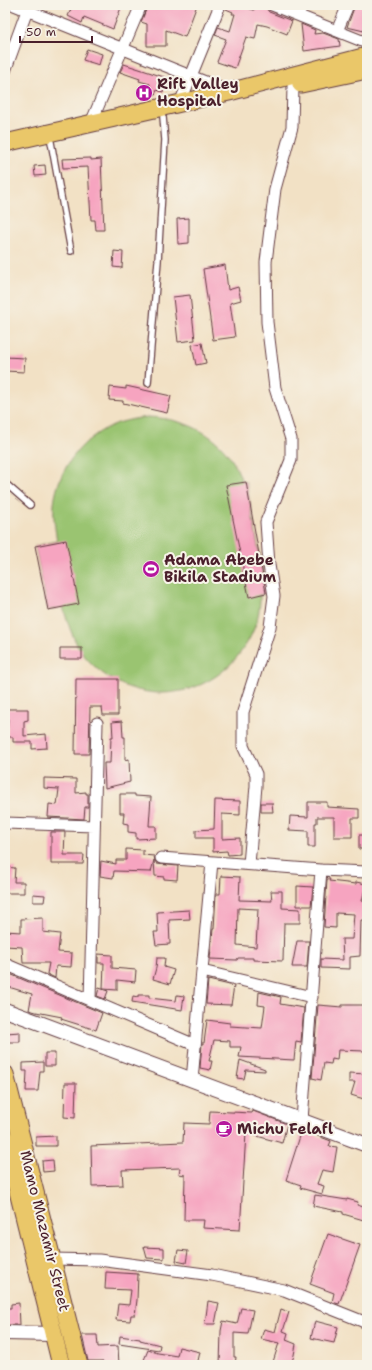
<svg xmlns="http://www.w3.org/2000/svg" width="372" height="1370" font-family="'Shantell Sans',sans-serif">
<rect width="100%" height="100%" fill="#f7f3e8"/>
<filter id="ink" filterUnits="userSpaceOnUse"><feTurbulence type="fractalNoise" baseFrequency=".025" numOctaves="2"/><feDisplacementMap in="SourceGraphic" scale="8" xChannelSelector="R" yChannelSelector="G"/><feConvolveMatrix kernelMatrix="1 2 1 2 8 2 1 2 1" color-interpolation-filters="sRGB"/></filter>
<filter id="wash" filterUnits="userSpaceOnUse"><feTurbulence type="fractalNoise" baseFrequency=".012" numOctaves="4" result="noise"/><feDisplacementMap in="SourceGraphic" scale="16" xChannelSelector="R" yChannelSelector="G"/><feGaussianBlur stdDeviation="0.9" result="paint"/><feColorMatrix in="noise" values="0 0 0 0 0 0 0 0 0 0 0 0 0 0 0 0 0 1.4 0 .05"/><feComposite in="paint" operator="in"/></filter>
<g filter="url(#wash)">
<rect width="100%" height="100%" fill="#f2e1c5"/>
<path fill="#9ac471" stroke="#72724e" d="M148,417C191,419 229,439 242,482H246L267,593L260,595C261,613 254,634 243,649C207,702 134,708 90,662C75,647 69,627 63,607L48,610L35,546L57,541C55,529 53,517 54,504C58,468 83,436 118,423C128,420 138,418 148,417Z"/>
<g id="blocks">
<path fill="#f6a4c0" fill-rule="evenodd" d="M73,5H122L113,29L84,17L82,23L68,16Z
M148,5H197L185,37L166,30V46H147V24L141,22Z
M227,5H237L254,10L255,6L266,8L269,12L292,21L287,34L267,26L258,24L255,39L246,37L235,68L217,62L226,39L215,35L218,27L230,31L235,14H232L233,12L226,9Z
M355,5H367V15L364,31L347,27Z
M301,24L315,30L314,34L323,33L339,39L340,46L304,51Z
M87,49L102,54L99,65L83,60Z
M124,64L167,78L163,92L157,90L155,95L147,93L150,84L139,81L140,79L120,72Z
M91,158V160L101,159L104,230H96L95,220H91L88,167L63,168L62,159Z
M45,165L46,175L35,176L34,166Z
M189,218V243L178,244L177,219Z
M114,251L123,252L122,268L113,267Z
M225,265L228,290L238,287L241,300L230,303L235,337L213,340L203,269Z
M190,295L195,340L178,342L173,297Z
M202,343L206,363L196,365L192,345Z
M5,357L25,358L24,372L5,371Z
M126,386L171,396L167,413L123,403V401L109,400L110,387L126,389Z
M246,482L266,593L249,597L226,485Z
M66,540L79,604L48,610L35,546Z
M60,648H82V659H60Z
M76,679H118V715H103L102,707H90L89,754H75Z
M5,709H28V720L24,721V736L46,734L47,748L32,749V742H13V737H7L8,719H5Z
M122,721L123,737H125V760L129,759L130,782L105,788L104,763H110L111,737H113L112,722Z
M44,778L76,779V793L86,792V794H88V807H85L84,819L48,817L49,804L57,805L59,789L44,788Z
M120,794H135V796L151,797L149,826H156V838L136,839V833L128,832V824L123,823L124,813H120Z
M215,800L240,801V815L222,814V839L240,838V854L228,855L227,851L213,852V838H196V830L214,829Z
M308,802H327V807L359,809V818H352V837H334V817H317V823H315V847H308V831L289,830L290,816L308,817Z
M261,803H272L273,812H261Z
M51,832H65L64,855H84L83,864H51Z
M359,835H367V849H359Z
M126,849L143,850V855L154,856L155,861L157,864L178,866L177,880L164,879V877L155,876L154,860L151,872L114,871L113,878L100,876L101,861L116,864V860H126Z
M6,867L15,868L14,882H24V893H5Z
M221,876L240,877L239,900L272,901L271,891H282V908L300,909V923H284L283,961L253,960V958H238L237,960L210,959L213,929H214L216,894H220ZM238,908L258,909L256,947L237,945Z
M327,879H330L329,881L356,884V882L366,884L362,901L367,902V920H361L360,956L350,957V969L321,968V959L343,960L342,939H352L354,914L336,913V928L324,927Z
M297,886L313,887L311,906H297Z
M33,894L45,895L44,902H33Z
M189,910L190,919L169,920L170,944L156,945L154,932H158L157,912Z
M43,918V932L60,934L58,952L72,953L71,967L56,966L55,978L47,974L49,963H23L22,947L5,946V931L21,932V919Z
M297,941H309L307,967H292Z
M98,954L112,955V968L136,970L135,982L117,980V990L103,989L104,963H98Z
M157,958H165L164,967L174,970L170,984L153,979L156,968Z
M5,972L102,1013L96,1030L61,1019L62,1017L36,1012L29,1010L32,994L5,986Z
M208,980L234,986L231,1005L206,1004Z
M99,988L108,991L105,999L97,996Z
M259,992L281,997L280,1004L304,1008L301,1042L296,1041L294,1060L239,1057L241,1047H230V1041L214,1040L209,1061H212L210,1070L200,1068L202,1043H204L207,1020L230,1023V1026L262,1028L265,1006L258,1005Z
M138,995H149V998L176,1001L177,995L184,996L182,1010L132,1002L133,996L138,997Z
M318,1005L342,1007V1005H366V1017H367L365,1051L338,1050L337,1060L332,1059L331,1064L324,1063L321,1080L312,1078Z
M20,1032V1042H6V1033Z
M45,1053H55V1066H45Z
M240,1060L265,1069V1071L246,1070L244,1079L237,1078Z
M43,1062V1071H40L38,1091H26L27,1071H23V1063Z
M349,1073L367,1074V1100L351,1095L355,1082H349Z
M65,1083H76L75,1118L64,1117Z
M210,1111L252,1113L253,1111L287,1124L282,1143L246,1133L240,1230L203,1228L204,1220H184L185,1175L179,1174L180,1168L122,1170L123,1185L92,1186L91,1146L183,1142L184,1123L209,1124Z
M302,1130L331,1141L329,1146L337,1147L333,1172L322,1170L317,1184L324,1186L322,1194L300,1188L301,1185L286,1180Z
M56,1136V1146H36V1137Z
M53,1160L54,1171L43,1172L42,1161Z
M315,1195L347,1200V1199L358,1202L357,1205L367,1208V1221L343,1214V1212L313,1206Z
M328,1234L360,1245L339,1304L332,1302L334,1293L310,1284Z
M144,1247L164,1248V1259L147,1258Z
M178,1250L188,1251L186,1263L176,1261Z
M106,1272L138,1274L137,1300L135,1315H131L130,1321L116,1320L118,1304L129,1305L131,1290L105,1289Z
M208,1301L219,1303L215,1324H205Z
M19,1303L20,1325H5V1308H11V1304Z
M241,1308L253,1310L248,1334L234,1333V1357H236L235,1365H220L221,1331L223,1321L237,1324Z
M281,1309L289,1312L283,1331L288,1333L286,1340L296,1344L294,1355L291,1365H272L279,1343L261,1339L264,1329L275,1332Z
M315,1321L338,1327L334,1343L311,1338Z
M82,1335H97L98,1347L118,1346L119,1365H103V1361H88Z
M120,1336L140,1339V1340L160,1345L159,1350L119,1344Z
M179,1347L200,1352L197,1365H171V1364L152,1361L151,1365H142L148,1350L158,1353L177,1356Z"/>
</g>
</g>
<g filter="url(#ink)">
<use href="#blocks" fill-opacity="0" stroke="#633c42" stroke-width="1"/>
<g fill="none" stroke-linecap="round" stroke-linejoin="round">
<g stroke="#633c42" stroke-width="8">
<path id="service" d="M51,142L71,251
M148,383L158,261L165,140L163,117
M5,483L30,505"/>
</g>
<g stroke="#633c42" stroke-width="13">
<path id="minor" d="M14,5L228,91
M272,5L367,43
M337,31L348,5
M5,71L29,5
M180,103L220,5
M91,123L141,5
M5,823L94,826
M161,858L321,870L367,872
M249,864L256,786V774L243,746V712L270,627L274,596L269,565L266,522L291,460V439L275,388L267,322L266,262L275,189L292,127L293,86
M5,964L195,1045
M202,971L312,997
M90,1000L97,723
M192,1080L212,862
M302,1120L321,870
M47,1260L52,1259L99,1260L212,1275L284,1290L367,1323"/>
</g>
<g stroke="#633c42" stroke-width="16">
<path id="tertiary" d="M5,1010L367,1145
M5,1333L53,1334"/>
</g>
<g stroke="#633c42" stroke-width="19">
<path id="primary" d="M301,84L367,70
M5,143L229,92L367,56
M5,1074L79,1365
M5,1139L61,1365"/>
</g>
<use href="#service" stroke="#fff" stroke-width="5.5"/>
<use href="#minor" stroke="#fff" stroke-width="11"/>
<use href="#tertiary" stroke="#fff" stroke-width="14"/>
<use href="#primary" stroke="#eac769" stroke-width="17"/>
</g>
</g>
<defs>
<g id="hospital-disc" transform="scale(0.9)"><circle r="9.5" fill="#b5179e" stroke="#f7f3e8"/><path d="M-5-5h3v3.5h4V-5h3V5h-3V1.5h-4V5h-3Z" fill="#fff"/></g>
<g id="stadium-disc" transform="scale(0.9)"><circle r="9.5" fill="#b5179e" stroke="#f7f3e8"/><path d="M0-5a6.5 5 0 1 0 0 10a6.5 5 0 1 0 0-10ZM-3.5-1.8h7v3.6h-7Z" fill="#fff"/></g>
<g id="cafe-disc" transform="scale(0.9)"><circle r="9.5" fill="#b5179e" stroke="#f7f3e8"/><path d="M-5.5-4.5H6V0H3Q3 3.5 0 3.5H-2.5Q-5.5 3.5-5.5 0ZM3-3.2v2h1.7v-2ZM-6 4.5H4V6H-6Z" fill="#fff"/></g>
</defs>
<g fill-rule="evenodd">
<use href="#hospital-disc" x="144" y="93"/>
<use href="#stadium-disc" x="151" y="569"/>
<use href="#cafe-disc" x="224" y="1129"/>
</g>
<g text-anchor="middle" dominant-baseline="central" stroke-width="4" stroke-linejoin="round" paint-order="stroke">
<g font-size="15" font-weight="bold" fill="#4a1f2b" stroke="#f7f3e8" text-anchor="start">
<text x="157" y="84">Rift Valley<tspan x="157" dy="17">Hospital</tspan></text>
<text x="164" y="560">Adama Abebe<tspan x="164" dy="17">Bikila Stadium</tspan></text>
<text x="237" y="1129">Michu Felafl</text>
</g>
<g font-size="15" fill="#4a1f2b" stroke="#f7f3e8">
<text transform="translate(45 1231) rotate(76)">Mamo Mazamir Street</text>
</g>
</g>
<rect width="372" height="1370" fill="none" stroke="#f7f3e8" stroke-width="20"/>
<path d="M20 36v6h72v-6" fill="none" stroke="#4a1f2b" stroke-width="2"/>
<text x="26" y="36" font-size="12" fill="#4a1f2b" stroke="#f7f3e8" stroke-width="3" paint-order="stroke">50 m</text>
</svg>
